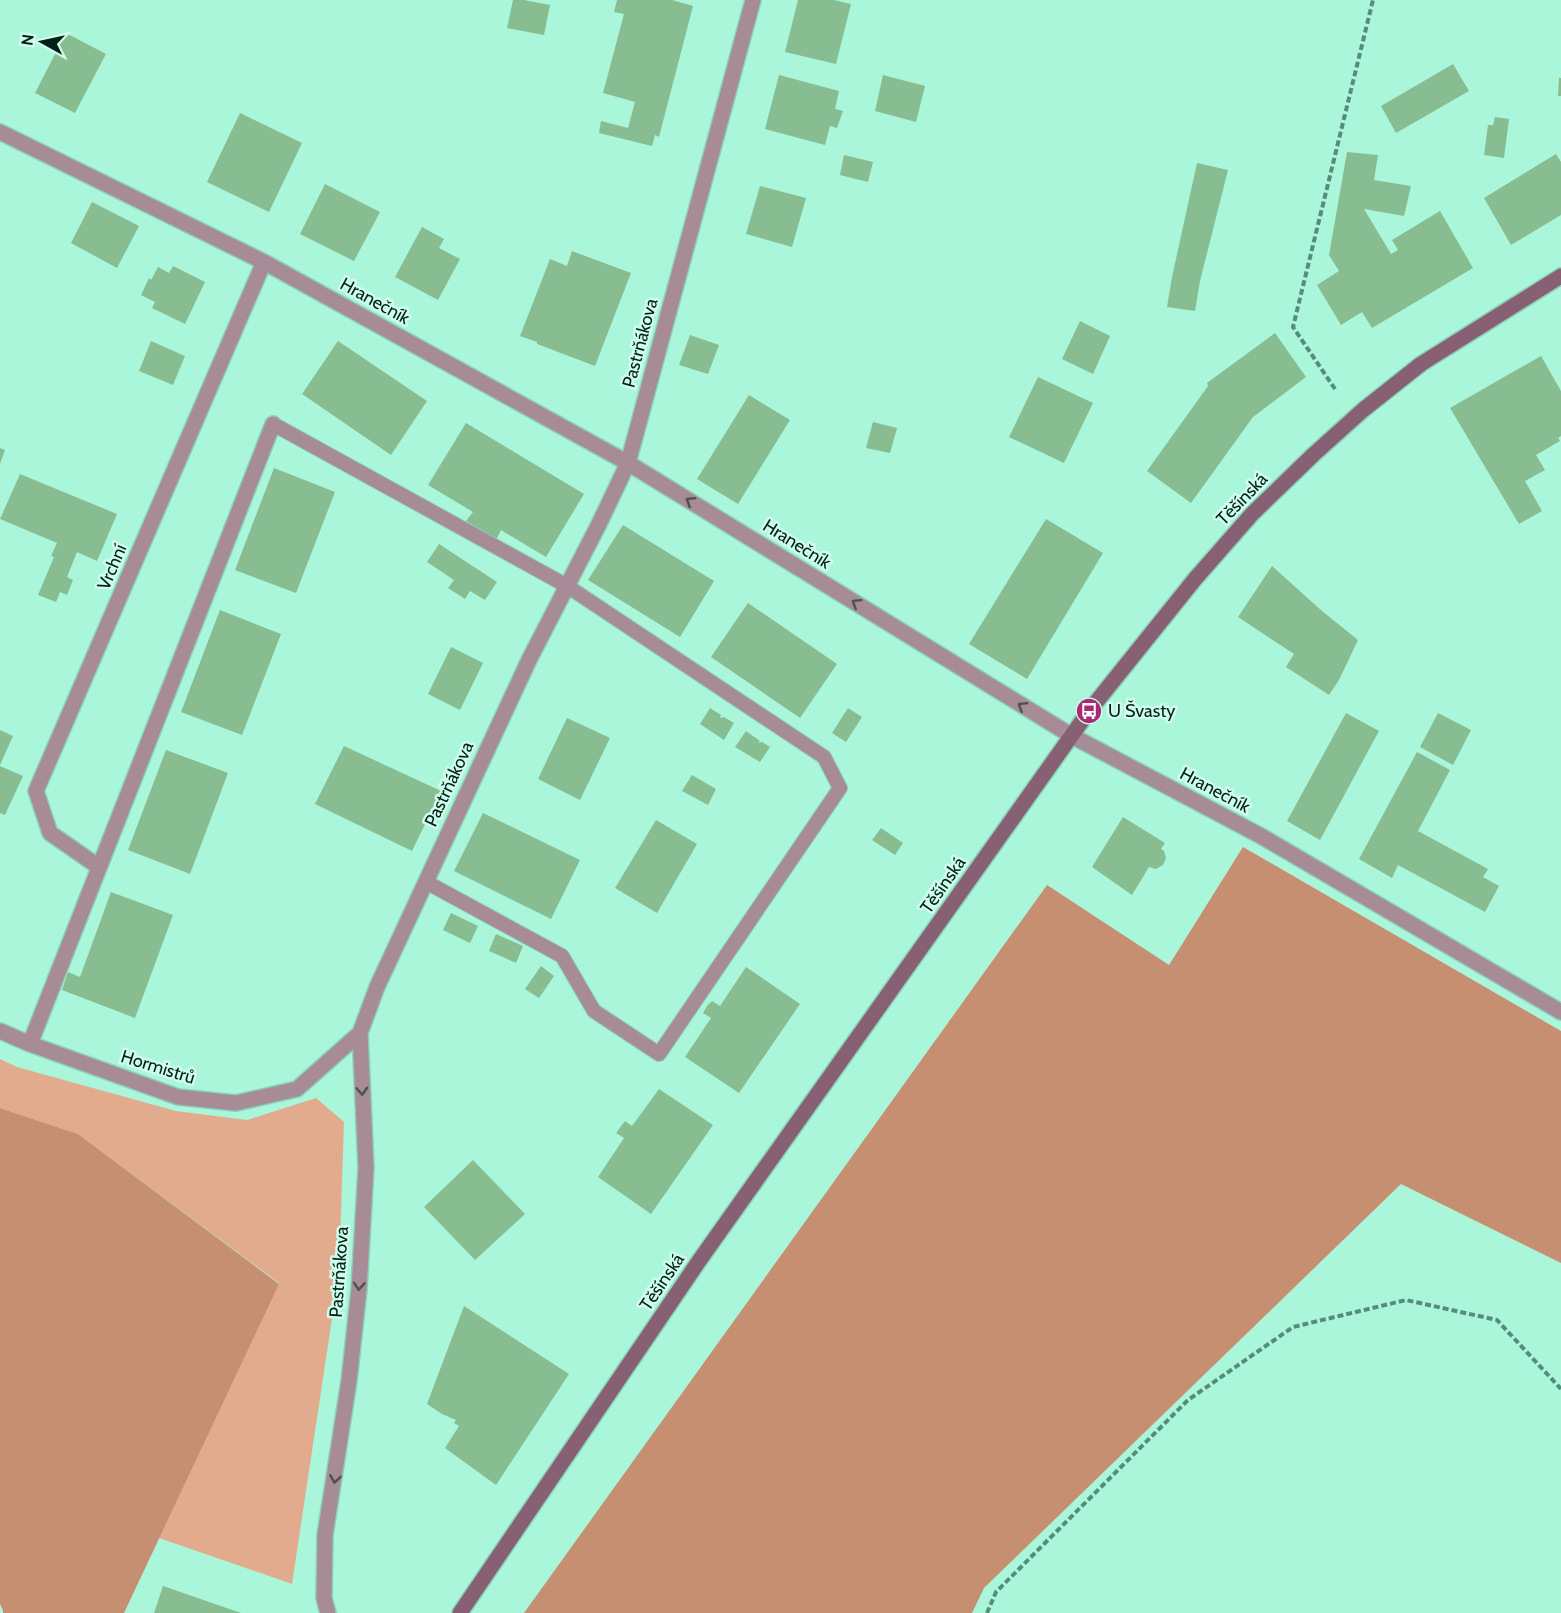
<svg xmlns="http://www.w3.org/2000/svg" width="1561" height="1613" font-family="Cabin,sans-serif">
<rect width="100%" height="100%" fill="#aaf6db"/>
<path fill="#e3ab8d" d="M0,1059L17,1067L176,1111L247,1120L316,1098L344,1122L339,1272L292,1584L159,1538L279,1283L78,1134L0,1108Z"/>
<path fill="#c78f71" d="M1243,847L1561,1031V1263L1401,1184L984,1588L972,1613H524L1047,885L1169,965Z
M0,1108L78,1134L279,1284L124,1613H3V1610L0,1604Z"/>
<path fill="#87bd91" d="M513,0H524L550,5L544,35L507,28Z
M617,0H672L693,6L659,137L655,135L652,146L599,133L601,121L628,128L635,102L603,93L624,14L614,12Z
M798,0H834L851,4L836,64L785,52Z
M66,33L106,54L75,113L35,93Z
M1453,64L1469,91L1396,133L1381,106Z
M779,75L839,91L835,109L843,111L837,128L830,126L825,145L765,129Z
M883,75L925,86L916,122L875,111Z
M1559,78H1561V96H1558Z
M240,113L302,143L269,212L207,182Z
M1495,117L1509,119L1504,158L1484,155L1488,125H1493Z
M1347,152L1378,155L1374,180L1411,186L1404,216L1364,209L1391,254L1398,250L1392,240L1440,211L1473,268L1372,328L1362,312L1341,325L1317,285L1339,271L1329,255Z
M1556,154L1561,162V215L1511,245L1484,198Z
M844,155L873,162L868,182L840,175Z
M1197,163L1228,170L1200,281L1195,311L1167,307L1172,277Z
M325,184L380,212L354,261L300,234Z
M760,186L806,198L792,247L746,234Z
M92,202L139,226L117,268L71,243Z
M422,227L444,239L439,248L460,259L438,300L395,277Z
M572,251L631,273L595,366L537,344V342L520,336L550,259L567,266Z
M173,266L205,282L185,324L152,308L155,302L141,295L149,278L151,280L158,267L169,273Z
M1080,321L1110,336L1093,374L1062,359Z
M1275,333L1306,377L1253,417L1191,503L1147,471L1208,386L1207,383Z
M690,335L719,345L708,374L679,365Z
M151,341L185,356L173,385L139,371Z
M338,341L427,401L391,455L302,394Z
M1541,356L1561,391V436L1558,438L1560,441L1536,455L1545,470L1525,481L1542,511L1519,524L1450,408Z
M1038,377L1093,403L1064,463L1009,437Z
M749,395L790,420L738,504L697,479Z
M873,422L897,428L890,453L866,448Z
M466,423L584,494L546,557L501,530L496,540L466,521L473,512L428,485Z
M0,448L5,450L0,464Z
M274,468L335,492L296,593L235,570Z
M20,474L117,514L97,561L77,552L67,577L73,580L67,595L60,592L56,602L38,595L54,557L51,556L57,543L0,519Z
M1046,519L1103,553L1027,679L969,644Z
M623,525L714,581L680,637L588,580Z
M439,544L497,582L485,600L470,591L465,599L448,588L454,580L427,562Z
M1272,566L1322,611L1358,640L1339,680L1329,695L1286,667L1294,654L1238,617Z
M748,603L837,664L800,718L711,657Z
M220,610L281,634L242,735L181,712Z
M451,647L483,663L460,710L428,694Z
M710,708L721,715L720,718L724,717L734,723L724,740L700,724Z
M848,708L862,717L846,742L832,733Z
M1346,713L1379,731L1320,840L1287,821Z
M1438,713L1471,730L1453,765L1420,747Z
M567,718L610,738L580,800L538,779Z
M0,730L13,736L0,765Z
M746,731L760,741L758,743L762,742L770,747L760,762L735,747Z
M344,746L441,791L412,851L315,804Z
M166,750L228,773L190,874L128,850Z
M1417,752L1450,770L1418,831L1488,869L1483,877L1499,886L1485,912L1398,865L1392,878L1359,859Z
M0,766L23,776L5,815L0,813Z
M692,775L716,789L708,805L682,791Z
M483,813L580,860L551,919L454,871Z
M1123,817L1165,843L1161,849L1164,851L1166,858L1163,865L1156,869L1149,867L1132,895L1092,867Z
M656,820L697,844L657,913L615,888Z
M881,828L903,843L895,855L872,840Z
M111,892L173,915L135,1018L62,990L68,972L80,977Z
M451,913L478,926L470,943L443,930Z
M496,934L523,946L516,963L489,951Z
M541,966L554,976L539,998L525,989Z
M746,967L800,1004L739,1093L685,1057L711,1018L703,1013L707,1006L712,1001L720,1006Z
M659,1089L713,1125L651,1214L598,1177L624,1138L616,1133L625,1121L632,1126Z
M473,1160L525,1214L475,1260L424,1207Z
M464,1306L569,1374L496,1485L445,1448L459,1426L454,1423L456,1420L442,1414L427,1404Z
M163,1586L241,1613H154Z"/>
<g fill="none" stroke-linecap="round" stroke-linejoin="round">
<g stroke="#8cd0b8" stroke-width="16">
<path id="lane" d="M273,424L567,586L824,757L840,788L659,1054L594,1011L562,956L426,882"/>
</g>
<g stroke="#8cd0b8" stroke-width="18">
<path id="street" d="M0,132L264,262L628,463L1072,736L1261,836L1561,1012
M99,867L50,833L36,791L264,262
M0,1031L30,1044L178,1097L236,1103L297,1089L360,1033
M30,1044L273,424
M328,1613L324,1598L325,1535L349,1381L359,1289L366,1168L360,1033L377,987L529,660L599,524L628,463L753,0"/>
</g>
<g stroke="#8cd0b8" stroke-width="18">
<path id="secondary" d="M460,1613L699,1261L1089,711L1195,579L1252,514L1313,455L1363,410L1421,364L1561,276"/>
</g>
<path stroke="#568c7a" stroke-width="4" stroke-dasharray="6 3" stroke-linecap="butt" d="M1335,389L1293,327L1373,0
M987,1613L996,1592L1188,1400L1293,1327L1406,1300L1497,1320L1561,1389"/>
<use href="#lane" stroke="#a78b97" stroke-width="14"/>
<use href="#street" stroke="#a78b97" stroke-width="15"/>
<use href="#secondary" stroke="#886073" stroke-width="15"/>
</g>
<defs><path id="oneway-chevron" d="M-2-3.5L2.5 0L-2 3.5" fill="none" stroke-width="1.6" stroke-linecap="round" stroke-linejoin="round" transform="scale(1.5)"/></defs>
<g stroke="#4c5151">
<use href="#oneway-chevron" transform="translate(690 501) rotate(-148)"/>
<use href="#oneway-chevron" transform="translate(856 603) rotate(-148)"/>
<use href="#oneway-chevron" transform="translate(1022 706) rotate(-148)"/>
<use href="#oneway-chevron" transform="translate(362 1091) rotate(87)"/>
<use href="#oneway-chevron" transform="translate(359 1286) rotate(94)"/>
<use href="#oneway-chevron" transform="translate(335 1479) rotate(99)"/>
</g>
<defs>
<g id="bus-disc" transform="scale(1.35)"><circle r="9.5" fill="#aa2874" stroke="#d0fceb"/><path d="M-5-6H5V4H4V6H2V4H-2V6H-4V4H-5ZM-3.5-4V0h7V-4ZM-3.5 1.2v1.5H-2V1.2ZM2 1.2v1.5H3.5V1.2Z" fill="#fff"/></g>
</defs>
<g fill-rule="evenodd">
<use href="#bus-disc" x="1089" y="711"/>
</g>
<g text-anchor="middle" dominant-baseline="central" stroke-width="5" stroke-linejoin="round" paint-order="stroke">
<g font-size="18" fill="#012118" stroke="#d0fceb">
<text transform="translate(375 301) rotate(29)">Hranečník</text>
<text transform="translate(640 343) rotate(-75)">Pastrňákova</text>
<text transform="translate(1242 499) rotate(-46)">Těšínská</text>
<text transform="translate(797 544) rotate(32)">Hranečník</text>
<text transform="translate(112 567) rotate(-67)">Vrchní</text>
<text transform="translate(449 784) rotate(-65)">Pastrňákova</text>
<text transform="translate(1215 790) rotate(28)">Hranečník</text>
<text transform="translate(943 885) rotate(-55)">Těšínská</text>
<text transform="translate(158 1067) rotate(17)">Hormistrů</text>
<text transform="translate(339 1272) rotate(-86)">Pastrňákova</text>
<text transform="translate(662 1282) rotate(-56)">Těšínská</text>
</g>
<g font-size="18" fill="#012118" stroke="#d0fceb" text-anchor="start">
<text x="1108" y="711">U Švasty</text>
</g>
</g>
<g transform="translate(42 42) rotate(278)" stroke="#d0fceb" stroke-width="4.5" paint-order="stroke">
<path d="M0-4.5L10 22L0 15L-10 22Z" fill="#012118"/>
<text y="-9" font-size="16" font-weight="bold" text-anchor="middle" fill="#012118">N</text>
</g>
</svg>
